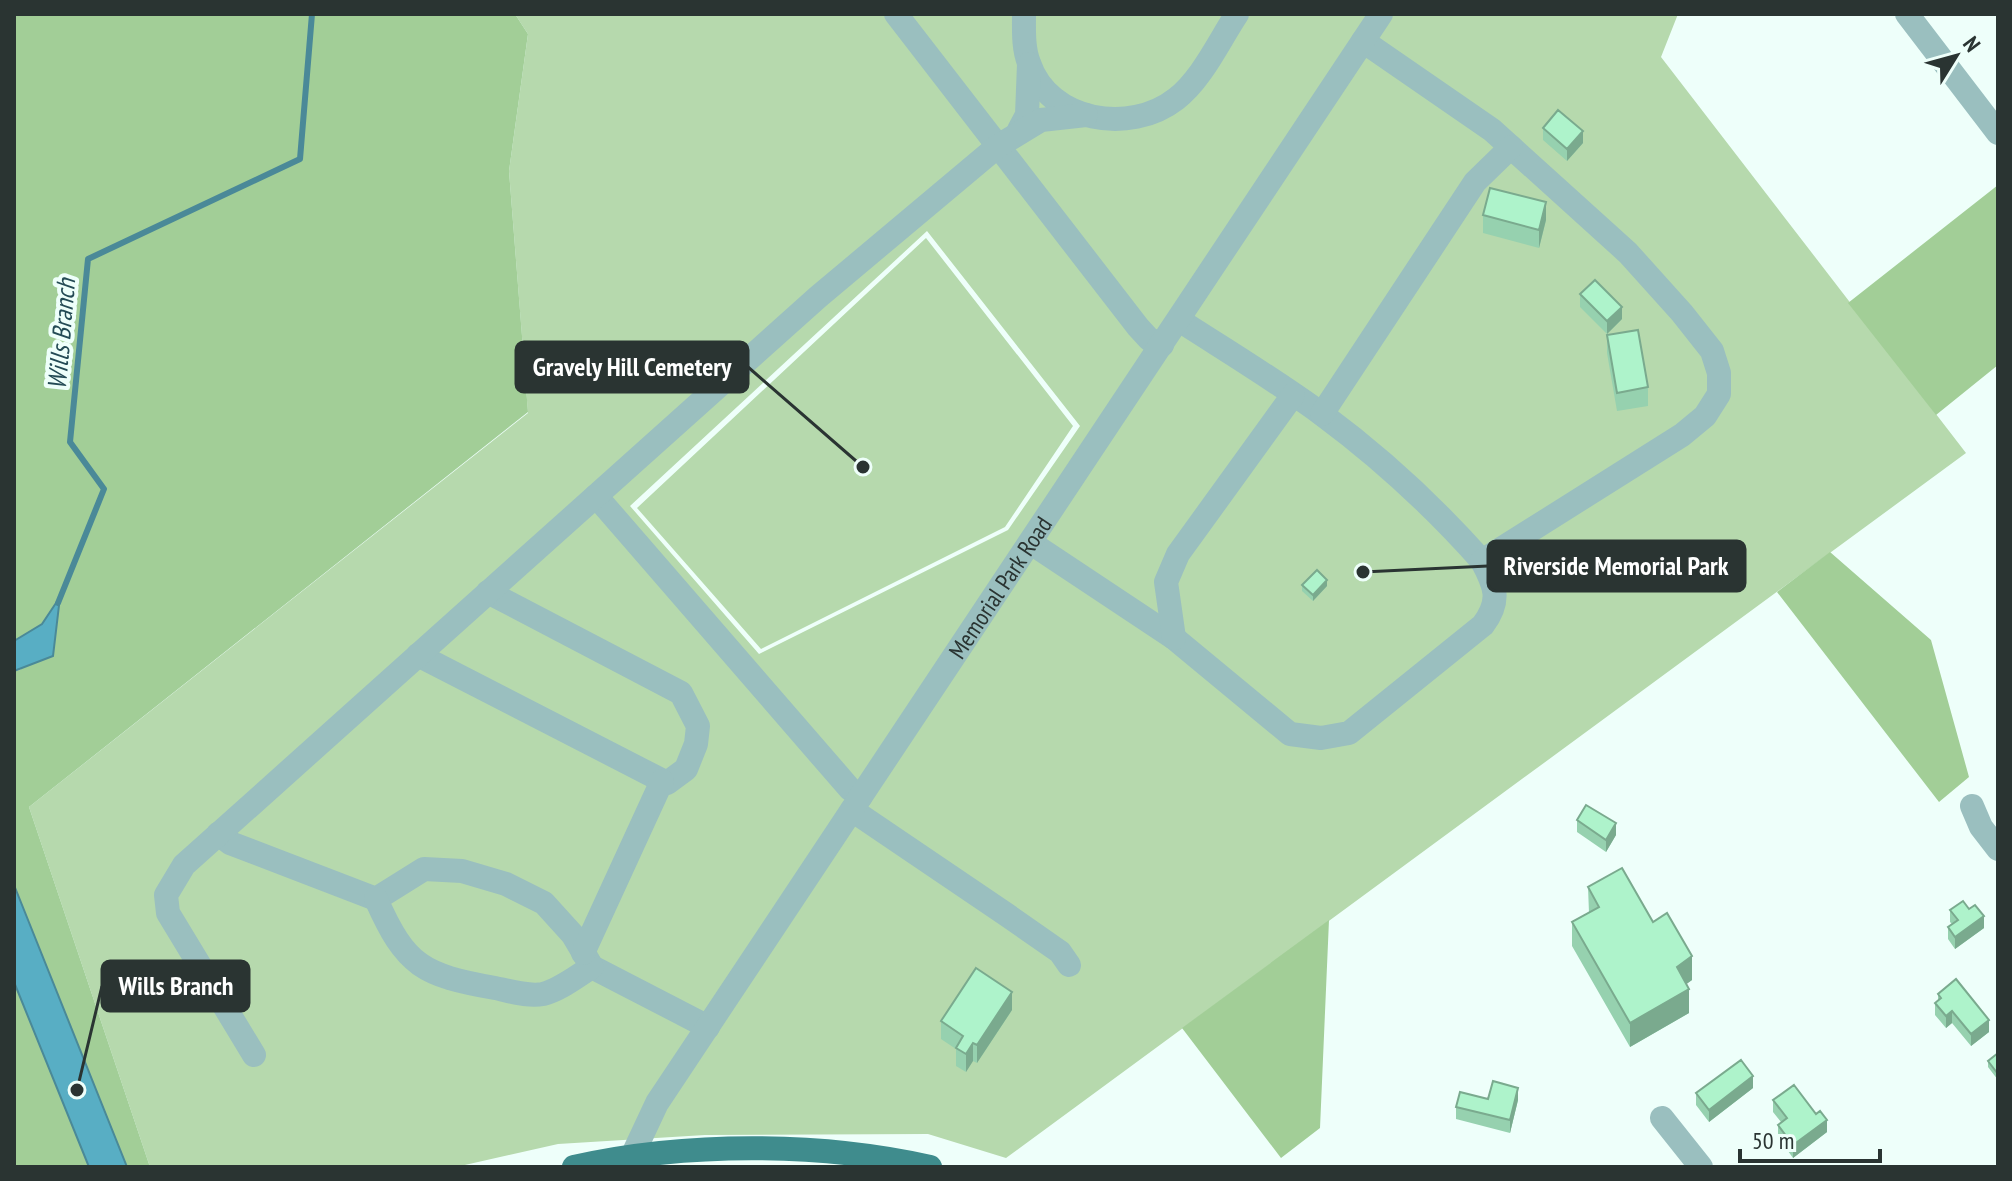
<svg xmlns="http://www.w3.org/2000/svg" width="2012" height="1181" font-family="'PT Sans Narrow',sans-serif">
<rect width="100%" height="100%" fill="#eefffa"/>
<path fill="#b6d9ad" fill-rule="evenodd" d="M515,14H1678L1661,57L1966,453L1006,1158L928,1134L705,1135L558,1144L456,1167H150L29,807L528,413L509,171L528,34ZM927,231L1080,426L1008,530L759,654L630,506Z
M926,238L1073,426L1005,527L761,649L637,508Z"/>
<path fill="#a2ce97" d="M14,14H515L528,34L509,171L528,412L29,807L150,1167H127L14,885V671L20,670L59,599L42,624L14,641Z
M1998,185V365L1936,415L1848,303Z
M1830,552L1931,640L1969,777L1939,802L1777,592Z
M1329,920L1320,1128L1281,1158L1182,1028Z
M14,982L88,1162L89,1167H14Z"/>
<path fill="#58aec4" stroke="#4a8998" stroke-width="2" d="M60,597L53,656L14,671V641L42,624Z
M14,885L127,1167H89L14,982Z"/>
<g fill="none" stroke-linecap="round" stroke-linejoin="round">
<path stroke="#4a8998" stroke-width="6" d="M58,603L104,489L70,442L88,259L300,159L312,14"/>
<g stroke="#9abfbf" stroke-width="24">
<path d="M896,14L1138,327L1149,339L1162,345"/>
<path d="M1024,14C1024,30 1023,48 1029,63C1049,122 1130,135 1176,99C1202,79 1219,41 1237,14"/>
<path d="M1907,14L1998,133"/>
<path d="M1019,130L1027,115L1029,64"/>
<path d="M1179,320C1227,351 1277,381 1323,415C1381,458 1434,507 1482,561L1682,435L1705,416L1719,394V373L1712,351L1682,313L1628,253L1492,130L1363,41"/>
<path d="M1322,414L1475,182L1511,147"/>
<path d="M596,496L850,789L861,796"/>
<path d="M1031,543L1174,638L1290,734L1321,738L1349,733L1483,625C1501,601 1496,587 1482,561"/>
<path d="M1174,638L1166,582L1178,554L1293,395"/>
<path d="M418,655L667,783L686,769L696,744L698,726L681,693L488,592"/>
<path d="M1972,806L1981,827L1998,849"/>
<path d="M852,810L1007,915L1060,952L1069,965"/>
<path d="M218,834L230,843L376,899L424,869L462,871L506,884L544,903L573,935L592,967L708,1027"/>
<path d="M376,899C406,967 423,975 495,988C510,991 528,997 543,994C560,990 577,976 592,967"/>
<path d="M583,953L662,781"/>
<path d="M254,1055L168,913L166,895L184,865L818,297L998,146L1041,120L1086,115"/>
<path d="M1662,1118L1701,1167"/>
<path id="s1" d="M627,1167L657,1103L1381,14"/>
</g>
<path stroke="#3f8c8d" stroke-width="24" d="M574,1167C685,1142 819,1142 930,1167"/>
</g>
<path fill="#96d1af" d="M1543,128L1583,143L1567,161L1543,140Z
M1483,215L1546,220L1539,248L1483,233Z
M1580,294L1622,319L1607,334L1580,307Z
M1607,335L1648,387V406L1617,411L1607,353Z
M1302,585L1327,586L1313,601L1302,591Z
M1577,820L1616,835L1606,852L1577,832Z
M1588,887L1653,922L1692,980L1686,984L1689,1013L1630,1047L1572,946V922L1589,913Z
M1950,910L1984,928L1955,949L1948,939V927L1952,924L1950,922Z
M1938,994L1989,1032L1971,1046L1952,1023L1946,1028L1935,1015V1003L1938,1001Z
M1012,1010L977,1063L973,1061L966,1072L956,1066V1049L941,1039V1021Z
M1998,1053V1080L1988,1067V1061Z
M1753,1088L1709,1122L1696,1105V1093Z
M1488,1099L1518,1100L1510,1133L1456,1119V1107Z
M1773,1100L1827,1132L1793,1158L1778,1137V1125L1781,1122L1773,1112Z"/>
<path fill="#7aaa8e" d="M1583,131V143L1567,161V149Z
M1546,202V220L1539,248V230Z
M1622,307V319L1607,334V321Z
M1327,580V586L1313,601V595Z
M1616,823V835L1606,852V840Z
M1984,916V928L1955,949V937Z
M1692,956V980L1677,991V967Z
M1689,989V1013L1630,1047V1023Z
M1012,992V1010L977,1063V1045Z
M1952,1011V1023L1946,1028V1016Z
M1989,1020V1032L1971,1046V1034Z
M973,1043V1061L966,1072V1054Z
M1753,1076V1088L1709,1122V1110Z
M1518,1088V1100L1510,1133V1120Z
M1827,1120V1132L1793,1158V1145Z"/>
<path fill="#aef3cb" stroke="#7aaa8e" stroke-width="2" d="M1558,110L1583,131L1567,149L1543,128Z
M1490,188L1546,202L1539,230L1483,215Z
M1595,280L1622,307L1607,321L1580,294Z
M1638,330L1648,387L1617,393L1607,335Z
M1317,570L1327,580L1313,595L1302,585Z
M1586,805L1616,823L1606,840L1577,820Z
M1622,868L1653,922L1667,913L1692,956L1677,967L1689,989L1630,1023L1572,922L1599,907L1588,887Z
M1963,901L1969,909L1975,905L1984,916L1955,937L1948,927L1958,920L1950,910Z
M976,968L1012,992L977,1045L973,1043L966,1054L956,1048L963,1036L941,1021Z
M1956,979L1989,1020L1971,1034L1952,1011L1946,1016L1935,1003L1941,998L1938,994Z
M1998,1053V1074L1988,1061Z
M1741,1060L1753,1076L1709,1110L1696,1093Z
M1493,1081L1518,1088L1510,1120L1456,1107L1460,1092L1488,1099Z
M1794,1085L1816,1114L1820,1111L1827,1120L1793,1145L1778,1125L1787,1118L1773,1100Z"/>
<g text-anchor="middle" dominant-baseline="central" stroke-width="8" stroke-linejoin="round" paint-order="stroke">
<g font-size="24" fill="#2a3432" stroke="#eefffa">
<text stroke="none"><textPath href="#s1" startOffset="690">Memorial Park Road</textPath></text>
</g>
<g font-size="26" font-style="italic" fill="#244b55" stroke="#eefffa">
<text transform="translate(61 334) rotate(-85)">Wills Branch</text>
</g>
</g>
<path fill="none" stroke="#2a3432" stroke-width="3" d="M863 467L748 367M1363 572L1488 566M77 1090L102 986"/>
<g fill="#2a3432" stroke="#eefffa" stroke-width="3">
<circle cx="863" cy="467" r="8"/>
<circle cx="1363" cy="572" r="8"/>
<circle cx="77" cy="1090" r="8"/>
</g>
<g fill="#2a3432" stroke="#2a3432" stroke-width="3">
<rect x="516" y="342" width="232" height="50" rx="8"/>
<rect x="1488" y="541" width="257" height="50" rx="8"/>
<rect x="102" y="961" width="147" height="50" rx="8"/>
</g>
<g font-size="26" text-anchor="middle" font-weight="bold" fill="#fff">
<text x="632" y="376">Gravely Hill Cemetery</text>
<text x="1616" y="575">Riverside Memorial Park</text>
<text x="176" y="995">Wills Branch</text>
</g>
<rect width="2012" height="1181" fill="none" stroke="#2a3432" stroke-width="32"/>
<g transform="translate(1956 56) rotate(53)" stroke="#eefffa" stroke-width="6" paint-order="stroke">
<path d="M0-6L14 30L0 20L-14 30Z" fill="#2a3432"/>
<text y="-12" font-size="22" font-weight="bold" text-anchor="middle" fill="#2a3432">N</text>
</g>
<path d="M1740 1149v12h140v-12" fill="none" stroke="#2a3432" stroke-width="4"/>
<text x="1752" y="1149" font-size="24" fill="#2a3432" stroke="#eefffa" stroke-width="6" paint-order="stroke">50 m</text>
</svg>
